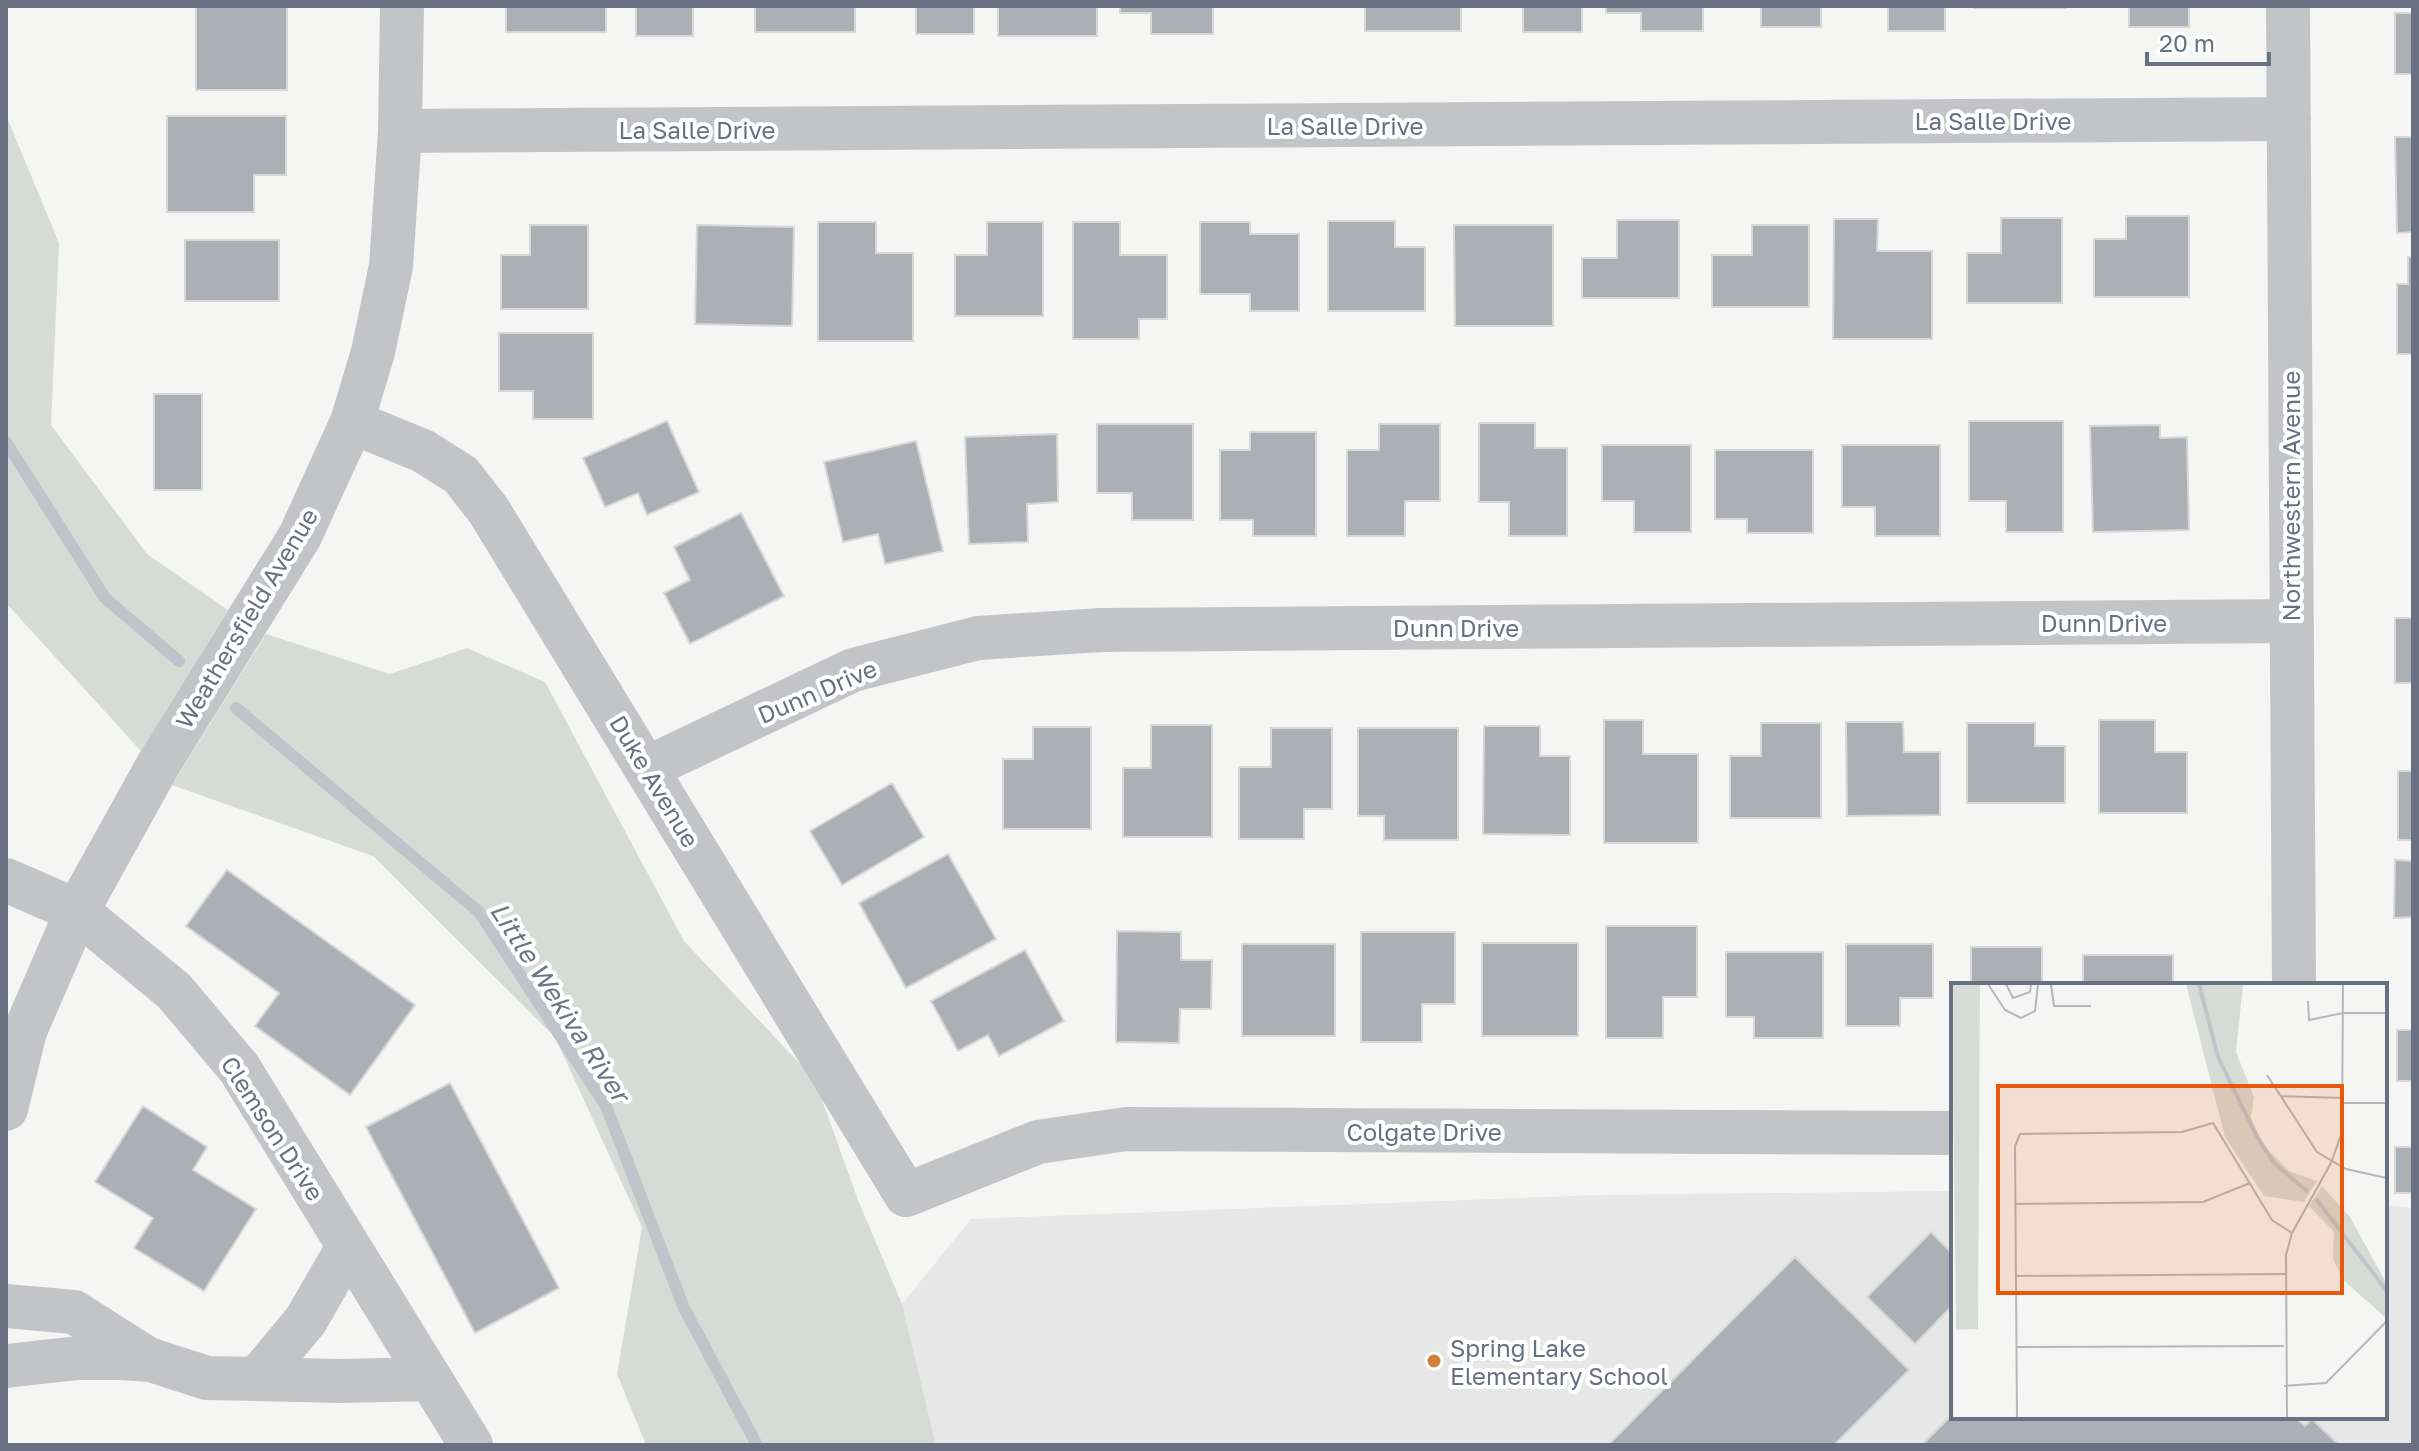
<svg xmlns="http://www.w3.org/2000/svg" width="2419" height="1451" font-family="'Golos Text',sans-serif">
<rect width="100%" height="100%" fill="#f5f6f3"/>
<path fill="#e6e7e6" d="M1953,1191V1417H2385V1205L2413,1208V1445H936L902,1304L971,1219L1596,1195Z"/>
<path fill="#d6dcd5" d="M6,115L59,243L51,425L147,554L228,610L141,751L6,603Z
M266,634L390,674L467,648L545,682L684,941L803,1067L821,1097L858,1200L902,1304L936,1445H646L617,1374L642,1227L555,1037L373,856L172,785Z"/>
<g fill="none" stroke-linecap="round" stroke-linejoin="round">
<path stroke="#bfc4cb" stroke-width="12" d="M6,442L105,598L179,661
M236,708L479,912L606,1106L684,1308L757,1445"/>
</g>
<path fill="#abafb6" stroke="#d7d7d5" stroke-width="2" d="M196,6H287V90H196Z
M506,6H606V32H506Z
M636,6H693V36H636Z
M755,6H855V32H755Z
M916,6H974V34H916Z
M998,6H1097V36H998Z
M1120,6H1213V34H1151V13H1120Z
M1365,6H1461V31H1365Z
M1523,6H1582V32H1523Z
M1606,6H1703V31H1641V13H1606Z
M1761,6H1821V27H1761Z
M1888,6H1945V31H1888Z
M1975,6H2065V8H1975Z
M2129,6H2189V27H2129Z
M2395,13H2413V74H2395Z
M167,116H286V175H254V212H167Z
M2395,137H2413V232L2397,233Z
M2126,216H2189V297H2094V239H2126Z
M2001,218H2062V303H1967V253H2001Z
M1834,219H1878L1877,251H1932V339H1833Z
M1617,220H1679V298H1582V258H1617Z
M1328,221H1395V247H1425V311H1328Z
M818,222H876V253H913V341H818Z
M987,222H1043V316H955V255H987Z
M1073,222H1120V255H1167V319H1139V339H1073Z
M1200,222H1250V234H1299V311H1250V294H1200Z
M530,225H588V309H501V255H530Z
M697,225L794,227L792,326L695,324Z
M1454,225H1553V326H1455Z
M1752,225H1809V307H1712V255H1752Z
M185,240H279V301H185Z
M2408,257H2413V354H2397V284H2408Z
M499,333H593V419H533V391H499Z
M154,394H202V490H154Z
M667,421L699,492L647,515L638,493L605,507L583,458Z
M1969,421H2063V532H2006V501H1969Z
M1479,423H1535V448H1567V536H1509V502H1479Z
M1097,424H1193V520H1132V493H1097Z
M1379,424H1440V501H1405V536H1347V450H1379Z
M2160,425V438L2187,437L2189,530L2093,532L2090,426Z
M1250,432H1316V536H1253V520H1220V450H1250Z
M1057,434L1058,502L1027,504L1028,542L969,544L965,437Z
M916,441L943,551L885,564L878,534L843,542L824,462Z
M1602,445H1691V532H1634V501H1602Z
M1842,445H1940V536H1875V507H1842Z
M1715,450H1813V533H1747V519H1715Z
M741,513L784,596L690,644L664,593L690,580L674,547Z
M2395,618H2413V683H2395Z
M1604,720H1643V754H1698V843H1604Z
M2099,720H2155V752H2187V813H2099Z
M1846,722H1903L1904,752H1940V815L1847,816Z
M1761,723H1821V818H1730V756H1761Z
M1967,723H2035V746H2065V803H1967Z
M1151,725H1212V837H1123V768H1151Z
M1484,726H1540V756H1570V835L1483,834Z
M1033,727H1091V829H1003V759H1033Z
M1271,728H1332V809H1304V839H1239V767H1271Z
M1358,728H1458V840H1384V816H1358Z
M2398,771H2413V840H2398Z
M892,783L924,837L842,885L810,831Z
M948,854L996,939L906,988L859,903Z
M2395,860L2413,861V917L2394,918Z
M227,870L415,1005L350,1095L255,1026L279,993L186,926Z
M1606,926H1697V997H1663V1038H1606Z
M1117,931L1181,932V960H1212L1211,1009H1180L1179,1043L1116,1042Z
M1361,932H1455V1004H1422V1042H1361Z
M1482,943H1578V1036H1482Z
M1242,944H1335V1036H1242Z
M1846,944H1933V998H1900V1026H1846Z
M1971,947H2042V985H1971Z
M1025,950L1064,1021L999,1056L988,1035L958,1051L931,1001Z
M1726,952H1823V1038H1754V1017H1726Z
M2083,955H2173V985H2083Z
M2397,1030H2413V1081H2397Z
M450,1083L559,1288L475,1333L366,1127Z
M143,1106L207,1147L193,1170L256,1209L204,1291L134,1248L153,1218L95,1182Z
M2395,1147H2413V1193H2395Z
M1931,1232L1953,1254V1305L1915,1344L1867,1297Z
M1795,1257L1909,1370L1834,1445H1608Z
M1953,1414V1417H2295L2305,1426L2312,1419L2339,1445H1922Z"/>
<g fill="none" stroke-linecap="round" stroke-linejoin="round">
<path stroke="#c2c4c8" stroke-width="44" d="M2288,6L2294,985
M400,131L2289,119
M352,422L423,451L461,475L489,511L906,1195L1038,1142L1126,1129L1953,1133
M647,768L853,670L978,638L1101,630L2291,621
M6,880L77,911L174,991L239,1068L471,1445
M6,1306L74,1312L148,1359
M6,1366L78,1358H122L151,1360L207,1378L341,1381L430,1379
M257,1379L306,1320L348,1247"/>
<path stroke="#c2c4c8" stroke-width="44" d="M6,1109L25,1031L77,911L158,765L300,536L352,422L373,352L391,266L400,131L402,6"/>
</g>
<circle fill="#d28037" stroke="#fff" stroke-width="3" cx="1434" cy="1361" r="8"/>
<g text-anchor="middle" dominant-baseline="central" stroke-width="8" stroke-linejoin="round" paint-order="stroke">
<g font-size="24" fill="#687081" stroke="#fff">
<text x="1993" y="120">La Salle Drive</text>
<text x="1345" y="125">La Salle Drive</text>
<text x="697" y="129">La Salle Drive</text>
<text transform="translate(2290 496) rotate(-90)">Northwestern Avenue</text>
<text transform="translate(246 618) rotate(-59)">Weathersfield Avenue</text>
<text x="2104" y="622">Dunn Drive</text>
<text x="1456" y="627">Dunn Drive</text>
<text transform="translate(817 691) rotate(-23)">Dunn Drive</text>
<text transform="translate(655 781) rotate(59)">Duke Avenue</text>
<text transform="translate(273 1128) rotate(57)">Clemson Drive</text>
<text x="1424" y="1131">Colgate Drive</text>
</g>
<g font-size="24" fill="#687081" stroke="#fff" text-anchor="start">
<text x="1450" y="1347">Spring Lake<tspan x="1450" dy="28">Elementary School</tspan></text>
</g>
<g font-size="26" font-style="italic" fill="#697685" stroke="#fff">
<text transform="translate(560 1002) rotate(57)">Little Wekiva River</text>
</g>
</g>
<g transform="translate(1951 983)">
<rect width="436" height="436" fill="#f5f6f3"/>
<path d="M1,1H29L27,346L5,347ZM235,1H292L285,69L303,114L300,135L312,162L338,188L366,198L353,219L313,213L274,154ZM371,203L399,234L436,301L435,335L391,296L382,275L383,249L358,223Z" fill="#d6dcd5"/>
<path fill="none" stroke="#bfc4cb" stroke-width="4" d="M248,1L267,74L305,152L323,180L357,209M365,216L436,308"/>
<path fill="none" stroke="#b4b8be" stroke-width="2" d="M37,1L54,27L70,35L84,28L87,1M55,1L62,15L79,9L80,1M100,1L103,23H140M357,18L358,37L392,30H436M316,92L366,169L395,186L436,195M330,113L393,115M393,120H436M65,221L252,219L299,200M65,293L334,291M66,364L333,363M333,403L375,400L436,338M66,435L64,163L69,151L231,149L262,140L321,237L341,250M336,435L335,272L341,250L380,180L391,149L392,1"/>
<path fill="#e8590c" fill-opacity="0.15" stroke="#e8590c" stroke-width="4" d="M47,103H391V310H47Z"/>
<rect width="436" height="436" fill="none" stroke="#687081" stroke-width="4"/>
</g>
<rect width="2419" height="1451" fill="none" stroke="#687081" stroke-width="16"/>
<path d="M2147 52v12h122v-12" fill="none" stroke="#687081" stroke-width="4"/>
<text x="2159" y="52" font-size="24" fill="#687081" stroke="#ffffff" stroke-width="6" paint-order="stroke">20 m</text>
</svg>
